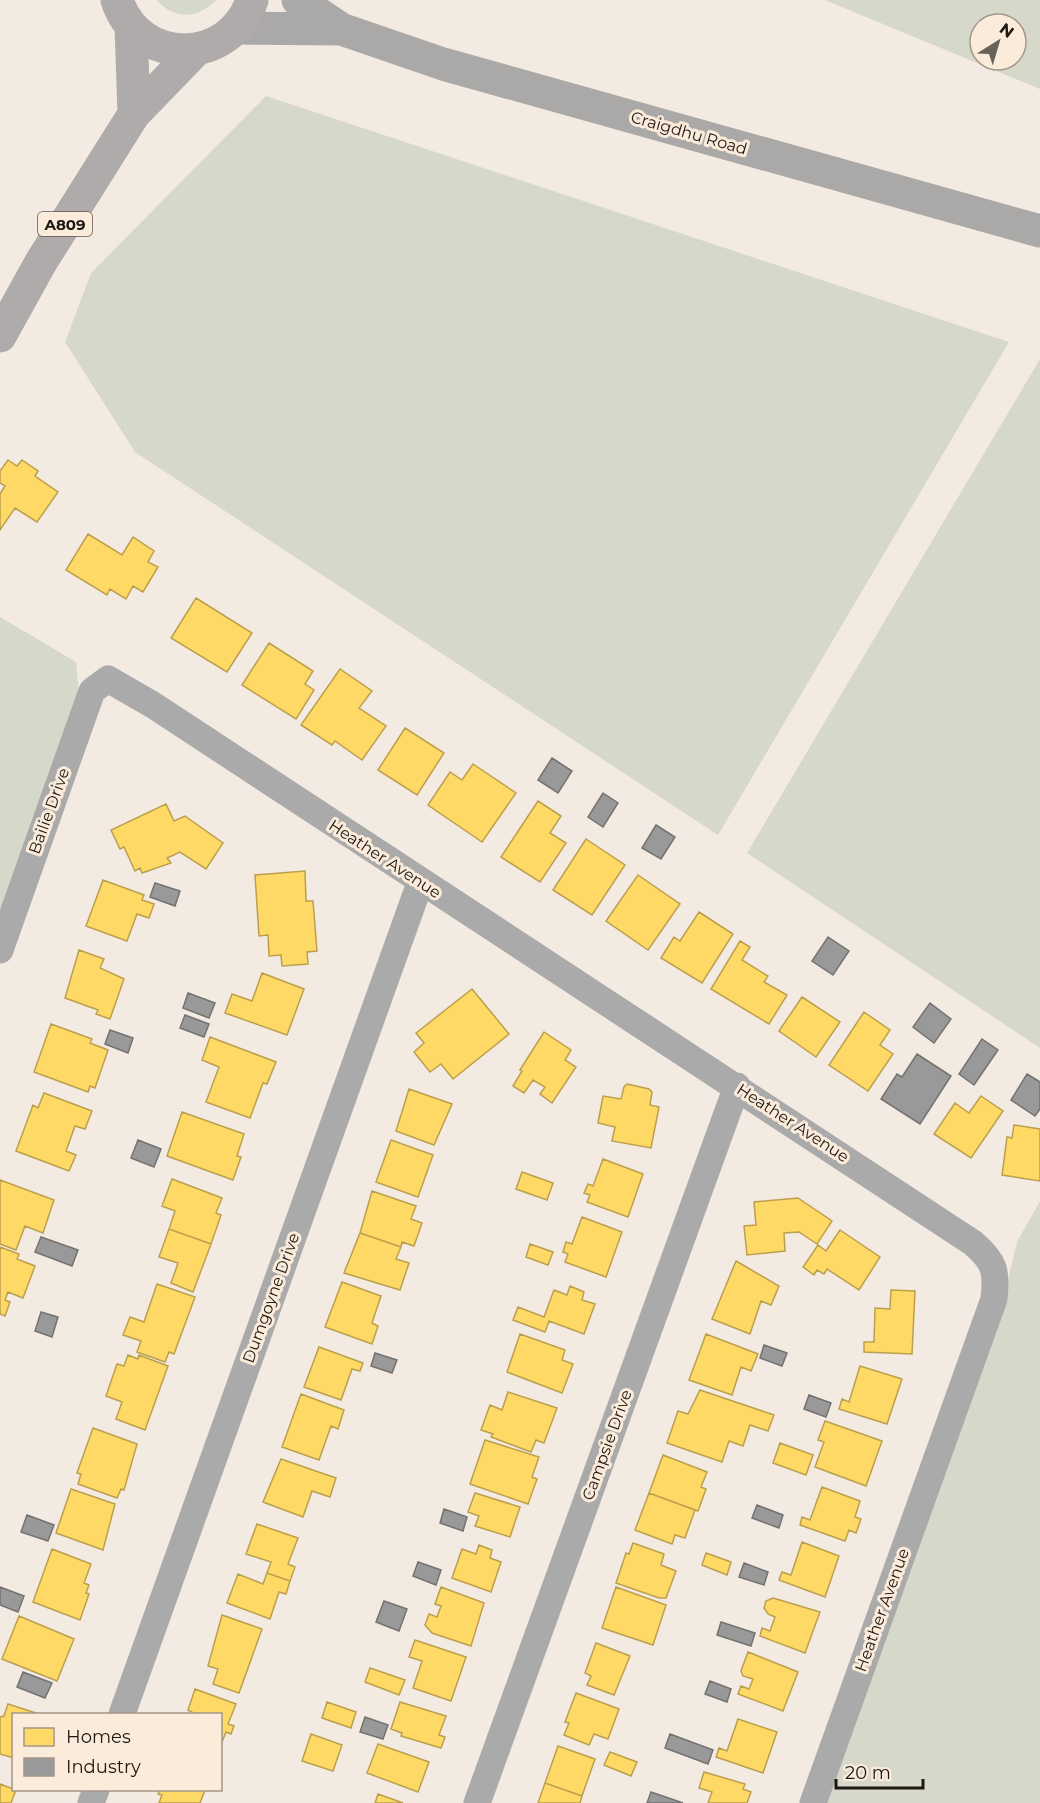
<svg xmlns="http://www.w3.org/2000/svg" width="1040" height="1803" font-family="Montserrat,sans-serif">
<rect width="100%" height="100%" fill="#f3ebe2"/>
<path fill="#d6d8ca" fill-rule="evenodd" d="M157,0H216C199,19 173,20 157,0Z
M825,0H1040V89ZM980,24H1016V60H980Z
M266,96L1009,342L718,835L135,452L65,342L91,273Z
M1040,359V1048L747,853Z
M0,617L76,662L79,693L0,912Z
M1040,1201V1803H826L996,1332L1017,1242Z"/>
<path fill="#ffd966" stroke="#bc9f4d" stroke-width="1.5" d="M8,460L17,466L22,460L38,471L35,476L58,492L37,522L15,508L0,530V494L5,486L0,483V471Z
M88,534L122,555L133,537L154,551L148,562L158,567L143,592L133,586L126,599L110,589L107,595L66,570Z
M196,598L252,633L227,672L171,638Z
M269,643L313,671L305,684L314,690L296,719L242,685Z
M340,669L372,691L359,708L386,726L362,760L335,741L332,745L301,725Z
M405,728L444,753L417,795L378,770Z
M473,764L516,793L482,842L428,805L450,772L462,780Z
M538,801L561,816L550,833L566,843L540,882L501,857Z
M166,804L174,821L185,816L223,843L206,869L180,852L167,858L171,863L142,873L140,868L135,871L124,847L120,849L111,830Z
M586,839L625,865L592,915L553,890Z
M305,871L306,901H313L317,951L307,952L308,964L282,966L281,955L269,956L268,935L259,936L255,875Z
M638,875L680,904L648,950L606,921Z
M103,880L144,895L142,900L154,904L149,918L137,914L127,941L86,926Z
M699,912L733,934L702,983L661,958L674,937L680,941Z
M740,941L750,947L742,960L768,976L764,982L787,995L769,1024L711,989Z
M79,950L104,959L100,968L124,979L110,1019L96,1014L98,1010L65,998Z
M262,973L304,989L287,1035L225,1013L232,994L252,1001Z
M472,989L509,1034L453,1079L441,1064L430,1072L414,1052L424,1043L416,1033Z
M802,997L840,1022L816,1057L779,1031Z
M864,1012L890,1030L880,1045L893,1054L868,1091L829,1065Z
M51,1024L92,1039L90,1043L108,1050L95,1088L90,1086L88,1092L34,1072Z
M544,1032L571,1050L565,1060L576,1067L552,1103L540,1094L545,1087L533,1080L524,1093L513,1086L522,1071L520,1070Z
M210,1037L276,1062L267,1084L263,1083L250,1118L206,1102L219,1067L202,1060Z
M627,1084L649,1089L652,1092L650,1105L659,1107L651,1148L612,1141L615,1127L598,1123L603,1096L621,1099L624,1087Z
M409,1089L452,1104L434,1145L396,1131Z
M44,1093L92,1111L85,1129L75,1126L66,1151L76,1155L69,1171L16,1151L33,1105L38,1108Z
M981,1096L1003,1111L971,1158L934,1134L955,1103L969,1113Z
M182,1112L244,1134L237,1156L241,1157L233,1180L167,1156Z
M1014,1125L1040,1129V1181L1002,1175L1007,1137L1012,1138Z
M391,1140L433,1155L418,1197L376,1182Z
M603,1159L643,1174L628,1217L587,1202L590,1195L584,1193L588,1184L593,1186Z
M522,1172L553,1183L547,1200L516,1189Z
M172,1179L222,1198L216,1213L221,1215L211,1244L169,1229L175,1211L162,1206Z
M0,1180L54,1200L43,1233L25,1226L16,1250L0,1244Z
M372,1191L416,1206L411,1219L422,1223L414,1246L402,1242L401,1247L360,1233Z
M798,1198L832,1221L817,1244L799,1232L784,1233L785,1251L747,1255L744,1226L756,1225L754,1202Z
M582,1217L622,1232L606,1277L565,1262L568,1254L563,1252L566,1242L572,1244Z
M169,1229L211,1244L193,1292L171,1283L178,1263L159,1257Z
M840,1230L880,1257L859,1290L827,1269L824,1274L817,1270L814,1275L803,1267L818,1245L826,1251Z
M360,1233L401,1247L396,1259L409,1263L400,1290L344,1273Z
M530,1244L553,1252L548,1265L526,1257Z
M0,1247L19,1254L17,1259L35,1266L23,1298L8,1292L5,1300L10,1302L5,1316L0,1314Z
M736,1261L779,1286L771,1305L761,1301L750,1334L712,1319Z
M342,1282L381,1296L372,1323L378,1326L372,1344L325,1327Z
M157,1284L195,1297L174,1354L169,1352L165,1362L137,1352L141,1341L123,1335L130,1317L144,1322Z
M570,1286L584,1292L582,1300L595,1304L584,1334L549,1321L545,1332L513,1320L518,1307L544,1317L554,1290L567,1295Z
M891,1290L915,1291L912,1354L864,1352V1342H874L875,1308L890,1309Z
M520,1334L565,1350L562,1360L573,1364L562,1393L507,1372Z
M706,1334L758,1354L751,1371L741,1367L732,1395L689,1380Z
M319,1347L363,1363L360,1371L352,1369L341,1400L304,1387Z
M128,1355L138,1359L139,1355L168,1366L145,1430L116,1419L122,1402L106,1396L117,1364L124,1366Z
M860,1366L902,1379L887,1424L839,1409L842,1399L849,1402Z
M700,1390L774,1415L768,1431L750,1425L743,1446L729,1441L722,1462L667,1443L678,1411L688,1414Z
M508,1392L557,1408L544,1443L536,1440L531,1452L491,1437L493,1434L481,1430L490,1405L502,1410Z
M301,1394L344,1410L338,1429L331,1426L319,1460L282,1447Z
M825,1421L882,1441L866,1486L815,1467L824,1442L818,1440Z
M93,1428L137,1444L124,1490L121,1489L117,1498L78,1484L81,1474L77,1473Z
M485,1440L539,1457L532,1477L537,1479L528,1504L470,1484Z
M780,1443L813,1455L806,1475L773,1463Z
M663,1455L707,1472L701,1487L706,1489L698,1511L649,1493Z
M281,1459L336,1478L330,1497L312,1491L303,1517L263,1502Z
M822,1487L860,1501L855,1517L861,1519L856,1533L849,1530L845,1541L800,1525L802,1517L810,1520Z
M71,1489L115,1504L103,1550L56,1533Z
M475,1493L520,1507L510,1537L475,1526L479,1516L468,1512Z
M649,1493L695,1510L685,1538L675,1535L672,1544L635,1530Z
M257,1524L298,1538L288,1564L295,1567L290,1581L267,1573L271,1562L246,1554Z
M802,1542L839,1556L825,1597L779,1580L782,1572L791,1575Z
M633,1543L664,1554L661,1565L676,1571L666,1598H659L616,1583L626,1553L629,1554Z
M479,1545L492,1550L490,1558L501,1562L491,1592L452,1578L462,1549L476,1554Z
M52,1549L91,1564L84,1583L89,1585L86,1593L89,1594L80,1620L33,1602Z
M706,1553L731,1562L727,1575L702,1565Z
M267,1573L290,1581L286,1594L279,1592L270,1619L227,1603L238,1574L263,1584Z
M441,1587L484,1603L471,1646L432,1633L425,1625L429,1614L437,1617L441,1606L435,1604Z
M616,1587L666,1605L653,1645L602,1628Z
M773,1598L820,1612L805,1653L760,1636L762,1628L770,1631L775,1617L768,1614L764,1608L766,1601Z
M222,1615L262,1629L239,1693L213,1684L218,1669L208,1666Z
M19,1616L74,1639L57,1681L2,1659Z
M415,1640L466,1657L451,1701L413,1688L422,1661L409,1657Z
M596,1643L630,1656L614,1695L587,1685L591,1676L585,1673Z
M748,1652L798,1672L783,1711L738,1694L741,1686L749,1689L753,1679L743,1676L741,1671Z
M370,1668L405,1680L399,1695L365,1682Z
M195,1689L236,1704L228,1724L234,1726L231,1734L226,1732L220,1747V1714H191L192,1712L188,1710Z
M576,1693L619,1709L608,1739L594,1734L589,1745L564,1735L569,1723L565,1722Z
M327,1702L356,1712L351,1728L322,1718Z
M400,1702L446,1716L439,1735L445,1737L441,1748L401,1736L402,1733L391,1729Z
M8,1704L39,1714H14V1758L0,1754V1717L4,1716Z
M738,1719L777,1732L763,1773L716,1757L719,1748L727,1751Z
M311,1734L342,1745L333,1771L302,1761Z
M378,1744L429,1762L418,1792L367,1773Z
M558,1746L595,1759L582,1796L545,1783Z
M610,1752L637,1762L631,1776L604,1765Z
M704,1772L745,1784L743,1789L751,1792L747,1803H708L712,1792L699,1788Z
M545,1783L582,1796L580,1803H538Z
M0,1784L16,1790L11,1803H0Z
M160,1790H205L200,1803H159L162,1795L158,1794Z
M378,1794L403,1803H375Z"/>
<path fill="#999" stroke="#747270" stroke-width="1.5" d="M552,758L572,771L558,793L538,780Z
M603,793L618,803L603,827L588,817Z
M656,825L675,837L661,859L642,848Z
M155,883L180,891L175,906L150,897Z
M828,937L849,951L833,975L812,961Z
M188,993L215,1003L209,1018L183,1008Z
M930,1003L951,1019L934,1043L913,1027Z
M185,1015L209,1024L204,1037L180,1028Z
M110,1030L133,1038L128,1053L105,1044Z
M982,1039L998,1050L974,1085L959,1074Z
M917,1054L951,1076L920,1124L881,1099L897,1074L902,1077Z
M1027,1074L1040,1082V1109L1035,1116L1011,1100Z
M138,1140L161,1149L154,1167L131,1158Z
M41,1237L78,1250L72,1266L35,1252Z
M41,1312L58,1317L52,1337L35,1331Z
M764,1345L787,1353L782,1366L760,1358Z
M375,1353L397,1360L392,1373L371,1366Z
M809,1395L831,1403L826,1417L804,1409Z
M757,1505L783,1515L779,1528L752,1518Z
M444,1509L467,1517L463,1531L440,1523Z
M27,1515L54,1525L48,1541L21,1532Z
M418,1562L441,1570L436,1585L413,1576Z
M744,1563L768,1572L764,1585L739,1577Z
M0,1587L24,1596L18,1612L0,1605Z
M384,1601L407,1609L399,1631L376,1622Z
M721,1622L755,1633L751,1646L717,1635Z
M23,1672L52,1683L45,1698L17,1687Z
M710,1681L731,1689L727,1702L705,1694Z
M365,1717L388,1725L383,1739L360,1732Z
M670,1734L713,1750L708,1764L665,1748Z
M651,1792L683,1803H647Z"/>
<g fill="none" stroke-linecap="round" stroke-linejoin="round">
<path stroke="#abaaab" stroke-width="27" d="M0,950L92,691L108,679L153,705C425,886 701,1062 973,1243C995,1262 997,1271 994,1299L813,1803
M122,1714L420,883
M91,1803L96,1790
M477,1803L737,1086"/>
<path stroke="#aba9a8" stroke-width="33" d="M298,0L341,29L443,64L1040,231
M237,28L341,29"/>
<path stroke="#afabab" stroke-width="33" d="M117,0C139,67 230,66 252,0
M131,26L134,114
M0,336L41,262L134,114L196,50"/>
</g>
<g text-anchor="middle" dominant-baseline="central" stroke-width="6" stroke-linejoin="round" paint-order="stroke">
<rect fill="#fbebda" stroke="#60574e" stroke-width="1.5" x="38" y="212" width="54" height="24" rx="4.5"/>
<g font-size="15" font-weight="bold" fill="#1e1812">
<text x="65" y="224">A809</text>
</g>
<g font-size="16" fill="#1e1812" stroke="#fbebda">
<text transform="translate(689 133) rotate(16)">Craigdhu Road</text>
<text transform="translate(49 811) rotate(-70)">Bailie Drive</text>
<text transform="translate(385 859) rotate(33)">Heather Avenue</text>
<text transform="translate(793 1123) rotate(33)">Heather Avenue</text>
<text transform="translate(271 1298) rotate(-70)">Dumgoyne Drive</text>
<text transform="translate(607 1445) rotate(-70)">Campsie Drive</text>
<text transform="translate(882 1610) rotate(-70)">Heather Avenue</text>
</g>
</g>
<rect x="12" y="1713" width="210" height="78" fill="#fbebda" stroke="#a3978a" stroke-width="1.5"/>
<rect x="24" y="1728" width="30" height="18" fill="#ffd966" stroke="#a3978a" stroke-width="1.5"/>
<text x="66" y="1743" font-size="18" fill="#1e1812">Homes</text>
<rect x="24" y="1758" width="30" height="18" fill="#999999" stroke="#a3978a" stroke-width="1.5"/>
<text x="66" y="1773" font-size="18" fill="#1e1812">Industry</text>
<g transform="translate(998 42) rotate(37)"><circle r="28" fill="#fbebda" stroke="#a3978a" stroke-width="1.5"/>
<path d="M0-4.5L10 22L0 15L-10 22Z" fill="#69625b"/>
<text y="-9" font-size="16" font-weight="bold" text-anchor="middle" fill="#1e1812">N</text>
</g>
<path d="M836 1779v9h87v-9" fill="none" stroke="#1e1812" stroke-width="3"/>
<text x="845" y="1779" font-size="18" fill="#1e1812" stroke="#fbebda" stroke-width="4.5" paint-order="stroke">20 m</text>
</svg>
